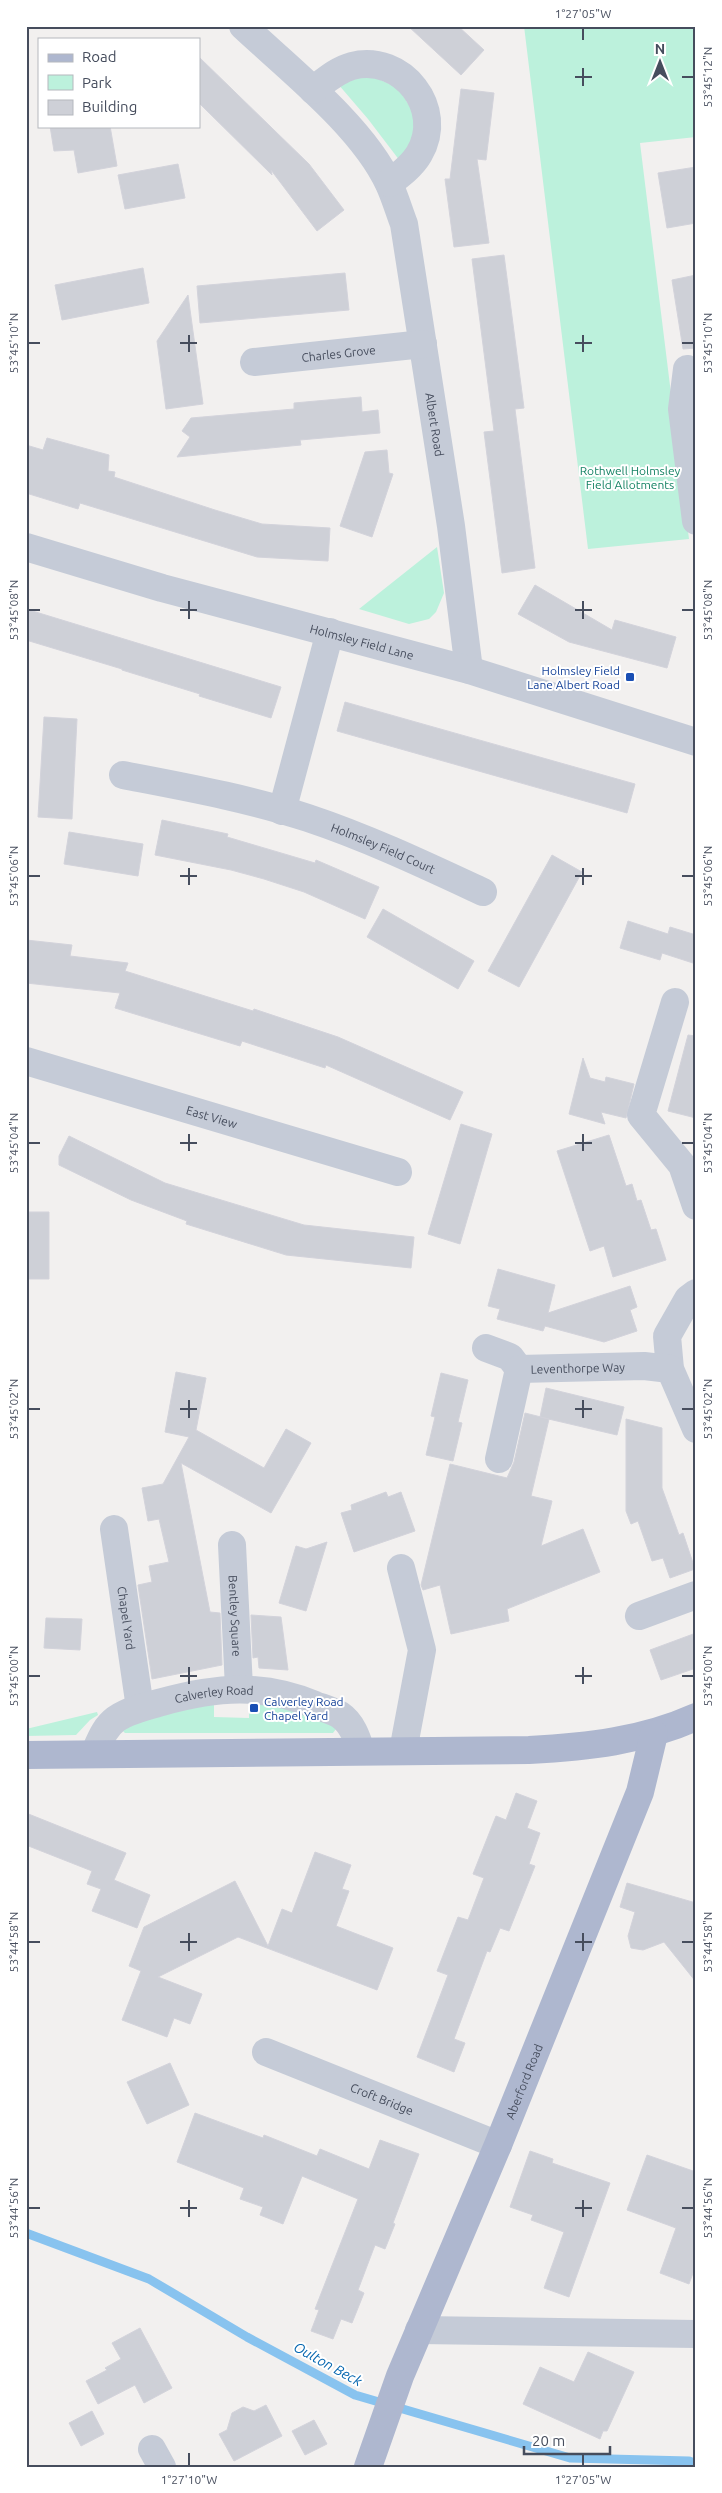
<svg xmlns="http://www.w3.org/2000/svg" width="722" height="2493" font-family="Ubuntu,sans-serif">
<rect width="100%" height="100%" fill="#f2f0ef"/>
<path fill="#bcf1dc" d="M524,26H696V137L640,143L689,539L588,549Z
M369,75L399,88L415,116V133L400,161L368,119L338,84Z
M437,547L444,593L436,612L429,619L409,624L359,609Z
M249,1702L271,1704L333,1724L336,1729L333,1733H125L122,1730L124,1724L214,1703V1717L249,1718Z
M97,1712L98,1715L90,1720L76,1735L26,1736V1729Z"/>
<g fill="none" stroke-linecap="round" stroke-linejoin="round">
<path stroke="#88c3ef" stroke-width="9" d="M26,2233L149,2279L247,2337L355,2395L570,2458L689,2461L696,2464"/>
</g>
<path fill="#ced0d7" stroke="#d3d3db" d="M408,26H458L484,50L461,75Z
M199,57L309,164L344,210L317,231L271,170L272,175L199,103Z
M461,89L494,93L486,160L477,159L489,243L454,247L445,179H450Z
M50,126H110L117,166L78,173L74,150L54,151Z
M178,164L185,198L125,209L118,175Z
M696,167V223L667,228L658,173Z
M504,255L524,408L515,409L535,568L502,573L484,432L494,431L472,259Z
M143,268L149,303L62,320L55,285Z
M345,273L349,310L200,323L197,286Z
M696,275V348L683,349L672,280Z
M188,295L203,404L166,409L157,341Z
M361,397L362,412L378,410L380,433L300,440L301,445L177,457L190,437L182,431L191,418L294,409V403Z
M47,438L109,455L108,471L115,472L114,477L215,510L262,524L330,528L328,561L257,557L80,503L78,509L26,493V445L43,450Z
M387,450L389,473L393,474L372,537L340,526L365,452Z
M535,585L612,630L615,620L676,637L667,668L569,642L518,614Z
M26,609L281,687L271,718L199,696L200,694L122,670V669L26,640Z
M345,702L635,784L627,813L337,731Z
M44,717L77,719L72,819L38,817Z
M162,820L228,834L227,837L315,863L316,860L379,887L365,919L304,892L264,879L231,870L155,855Z
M69,832L143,844L138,876L64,864Z
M552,855L582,872L519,987L488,971Z
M383,909L474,961L458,989L367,937Z
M628,921L668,934L670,927L696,935V964L662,953L660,960L620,948Z
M26,940L72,945L70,956L128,963L125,971L253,1011L254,1009L338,1037L463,1092L450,1120L326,1065L325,1068L242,1041L240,1046L115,1008L120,993L26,983Z
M688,1035L696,1036V1118L668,1111Z
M583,1058L590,1078L605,1082L606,1077L634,1084L626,1118L601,1112L605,1124L569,1114Z
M461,1124L492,1134L460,1244L428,1234Z
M609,1135L626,1186L632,1184L637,1201L641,1200L651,1230L656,1229L666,1260L613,1277L604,1246L590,1251L557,1151Z
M69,1136L165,1183L304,1225L414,1237L411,1268L286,1255L186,1224L187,1221L131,1200L59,1165V1156Z
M26,1212H49V1279H26Z
M498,1269L555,1285L548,1313L630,1286L637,1307L630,1310L637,1331L604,1342L545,1326L543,1331L497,1319L500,1309L488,1306Z
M176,1372L206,1378L196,1430L264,1468L286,1429L311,1443L271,1513L181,1463L210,1612L220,1613L222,1665L152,1679L138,1585L152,1582L149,1566L169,1562L159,1519L148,1521L142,1488L163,1484L189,1437L165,1432Z
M441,1373L468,1380L458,1422L462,1423L453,1461L426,1455L435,1417L431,1416Z
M546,1388L624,1407L617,1435L540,1417Z
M525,1413L549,1419L531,1496L552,1501L541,1546L583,1529L600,1572L507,1609L509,1621L451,1634L440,1585L423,1590L421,1585L450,1464L507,1478L514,1462Z
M626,1419L662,1428V1488L679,1535L683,1533L695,1569L670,1578L663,1558L652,1561L638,1521L631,1524L626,1511Z
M386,1492L388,1497L401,1492L415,1531L354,1552L341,1513L352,1510L351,1505Z
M327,1542L306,1611L279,1603L296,1546L306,1549Z
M251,1615L281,1617L288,1670L259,1668L258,1657L253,1658Z
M46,1618L82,1619L80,1650L44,1648Z
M696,1633V1668L661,1680L650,1650Z
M516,1793L537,1801L527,1828L540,1833L529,1864L535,1866L509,1931L500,1928L490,1952L487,1951L454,2039L465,2043L454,2072L417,2057L448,1975L437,1971L458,1917L468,1920L484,1878L473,1874L496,1816L506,1820Z
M26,1813L126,1853L114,1880L150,1895L137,1928L92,1911L101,1889L87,1884L92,1871L26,1845Z
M315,1852L351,1865L342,1889L349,1891L336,1926L393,1948L377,1990L238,1937L158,1977L202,1994L190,2024L174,2018L167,2037L122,2020L141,1971L129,1966L144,1927L235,1881L268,1946L282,1909L292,1913Z
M627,1883L696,1903V1982L664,1942L643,1950L631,1948L628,1936L635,1912L620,1907Z
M170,2063L189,2105L147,2124L127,2082Z
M195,2113L263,2138L264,2135L317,2156L320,2149L369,2169L380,2140L419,2154L393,2223L395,2224L385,2249L375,2245L358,2290L364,2293L352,2323L341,2319L333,2339L311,2331L319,2310L315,2309L358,2199L302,2176L283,2224L260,2215L263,2207L240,2199L244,2188L177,2162Z
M530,2151L553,2159L552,2163L610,2183L569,2297L544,2288L564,2232L531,2220L533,2215L510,2207Z
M647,2155L696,2172V2265L689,2284L660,2273L676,2228L627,2210Z
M140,2328L172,2388L144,2403L135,2385L98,2404L86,2381L107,2370L105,2368L121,2359L112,2343Z
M588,2352L634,2372L607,2431H603L600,2439L523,2404L540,2367L574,2382Z
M266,2405L282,2436L234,2461L219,2434L227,2430L232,2413L243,2407L254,2411Z
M92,2411L104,2434L81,2446L69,2423Z
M314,2420L327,2444L305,2455L292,2431Z"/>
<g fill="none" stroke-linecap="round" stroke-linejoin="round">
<g stroke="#c5cbd7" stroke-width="28">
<path id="s1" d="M243,26C289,69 363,127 389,184C395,197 399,211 404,224L451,526L469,670"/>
<path d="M313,90C325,81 337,70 352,66C402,53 446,109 419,154C412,166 400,175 389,183"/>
<path id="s2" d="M254,362L423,344"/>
<path d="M687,369L682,409L696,521"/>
<path id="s3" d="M26,547L162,588L469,670L696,742"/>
<path id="s4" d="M123,775C185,787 247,798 308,818C368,838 425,865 483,892"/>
<path d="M282,811L330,632"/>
<path d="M675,1002L641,1115L682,1165L696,1206"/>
<path id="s5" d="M26,1061L398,1172"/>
<path d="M696,1293L688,1299L667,1336L670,1369L696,1429"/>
<path d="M486,1348L510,1357L519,1369"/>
<path id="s6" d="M499,1459L519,1369L644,1366L670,1369"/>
<path id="s7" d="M114,1529L140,1708"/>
<path id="s8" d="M232,1545L239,1688"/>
<path d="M401,1568L422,1650L403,1751"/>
<path d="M639,1616L696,1595"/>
<path id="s9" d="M94,1754C100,1741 104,1728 116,1719C129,1710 147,1706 162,1702C216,1687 263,1683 315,1705C323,1708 333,1711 340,1715C352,1723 357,1738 361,1751"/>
<path id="s10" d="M266,2052L498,2145"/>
<path d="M419,2330L696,2334"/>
<path d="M152,2449L162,2467"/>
</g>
<g stroke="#aeb7cf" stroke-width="28">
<path d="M26,1755L529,1750C587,1747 642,1741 696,1717"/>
<path id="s11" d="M368,2467L400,2376L498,2145L640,1792L654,1734"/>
</g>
</g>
<path fill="none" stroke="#464d5d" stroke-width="2" d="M583,28V40M583,68V86M575,77H592M682,77H694M189,335V352M583,335V352M28,343H40M180,343H197M575,343H592M682,343H694M189,601V619M583,601V619M28,610H40M180,610H197M575,610H592M682,610H694M189,868V885M583,868V885M28,876H40M180,876H197M575,876H592M682,876H694M189,1134V1151M583,1134V1151M28,1143H40M180,1143H197M575,1143H592M682,1143H694M189,1400V1418M583,1400V1418M28,1409H40M180,1409H197M575,1409H592M682,1409H694M189,1667V1684M583,1667V1684M28,1676H40M180,1676H197M575,1676H592M682,1676H694M189,1933V1951M583,1933V1951M28,1942H40M180,1942H197M575,1942H592M682,1942H694M189,2200V2217M583,2200V2217M28,2208H40M180,2208H197M575,2208H592M682,2208H694M189,2453V2466M583,2453V2466"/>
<g fill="#1a4fb4" stroke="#fff" stroke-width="2">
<rect x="625" y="672" width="10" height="10" rx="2.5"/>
<rect x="249" y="1703" width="10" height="10" rx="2.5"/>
</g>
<g text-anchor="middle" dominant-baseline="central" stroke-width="4" stroke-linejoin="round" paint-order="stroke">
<g font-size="12" fill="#464d5d" stroke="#fff">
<text stroke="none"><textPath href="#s2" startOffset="85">Charles Grove</textPath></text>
<text stroke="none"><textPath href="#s1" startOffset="462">Albert Road</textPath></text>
<text stroke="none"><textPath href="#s3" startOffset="349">Holmsley Field Lane</textPath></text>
<text stroke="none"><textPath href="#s4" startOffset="271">Holmsley Field Court</textPath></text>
<text stroke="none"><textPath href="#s5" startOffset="194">East View</textPath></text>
<text stroke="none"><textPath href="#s6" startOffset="151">Leventhorpe Way</textPath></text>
<text stroke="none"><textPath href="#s8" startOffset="71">Bentley Square</textPath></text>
<text stroke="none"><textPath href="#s7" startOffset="90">Chapel Yard</textPath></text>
<text stroke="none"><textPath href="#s9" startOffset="144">Calverley Road</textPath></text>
<text stroke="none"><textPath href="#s11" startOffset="416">Aberford Road</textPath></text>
<text stroke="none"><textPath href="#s10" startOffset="125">Croft Bridge</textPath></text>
</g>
<g font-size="12" fill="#148263" stroke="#fff">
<text x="630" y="470">Rothwell Holmsley<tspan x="630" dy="14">Field Allotments</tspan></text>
</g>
<g font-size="12" fill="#164399" stroke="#fff" text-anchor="end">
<text x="620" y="670">Holmsley Field<tspan x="620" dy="14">Lane Albert Road</tspan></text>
<text x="264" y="1701" text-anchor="start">Calverley Road<tspan x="264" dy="14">Chapel Yard</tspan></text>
</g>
<g font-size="14" font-style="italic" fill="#0767b0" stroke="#fff">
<text transform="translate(328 2364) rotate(29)">Oulton Beck</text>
</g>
</g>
<rect width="722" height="2493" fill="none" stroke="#ffffff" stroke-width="55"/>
<rect x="38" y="38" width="162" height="90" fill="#ffffff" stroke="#b5b8be"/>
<rect x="48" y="54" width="25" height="8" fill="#aeb7cf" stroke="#b5b8be"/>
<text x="82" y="62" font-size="15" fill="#464d5d">Road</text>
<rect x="48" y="75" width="25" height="15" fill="#bcf1dc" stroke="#b5b8be"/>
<text x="82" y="88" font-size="15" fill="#464d5d">Park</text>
<rect x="48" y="100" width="25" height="15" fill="#ced0d7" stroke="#b5b8be"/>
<text x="82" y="112" font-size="15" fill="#464d5d">Building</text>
<g transform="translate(660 62)" stroke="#ffffff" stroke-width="4" paint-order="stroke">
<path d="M0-4L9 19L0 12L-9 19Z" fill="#464d5d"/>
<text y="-8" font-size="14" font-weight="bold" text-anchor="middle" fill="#464d5d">N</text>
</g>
<path d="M524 2446v8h86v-8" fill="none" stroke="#464d5d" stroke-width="2.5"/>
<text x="532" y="2446" font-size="15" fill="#464d5d" stroke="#ffffff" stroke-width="4" paint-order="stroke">20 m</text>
<rect x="28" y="28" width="666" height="2438" fill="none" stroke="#464d5d" stroke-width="2"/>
<g font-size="12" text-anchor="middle" fill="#464d5d">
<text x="583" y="18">1°27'05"W</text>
<text transform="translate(708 77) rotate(-90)" y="4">53°45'12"N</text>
<text transform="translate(14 343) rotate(-90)" y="4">53°45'10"N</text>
<text transform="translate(708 343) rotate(-90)" y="4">53°45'10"N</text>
<text transform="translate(14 610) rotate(-90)" y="4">53°45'08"N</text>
<text transform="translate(708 610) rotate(-90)" y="4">53°45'08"N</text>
<text transform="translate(14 876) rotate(-90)" y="4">53°45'06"N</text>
<text transform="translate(708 876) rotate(-90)" y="4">53°45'06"N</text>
<text transform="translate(14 1143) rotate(-90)" y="4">53°45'04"N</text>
<text transform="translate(708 1143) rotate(-90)" y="4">53°45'04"N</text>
<text transform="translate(14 1409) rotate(-90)" y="4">53°45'02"N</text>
<text transform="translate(708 1409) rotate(-90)" y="4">53°45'02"N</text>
<text transform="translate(14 1676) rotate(-90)" y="4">53°45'00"N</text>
<text transform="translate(708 1676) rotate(-90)" y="4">53°45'00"N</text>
<text transform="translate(14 1942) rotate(-90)" y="4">53°44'58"N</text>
<text transform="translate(708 1942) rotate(-90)" y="4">53°44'58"N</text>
<text transform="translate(14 2208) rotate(-90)" y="4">53°44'56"N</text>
<text transform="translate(708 2208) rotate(-90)" y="4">53°44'56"N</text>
<text x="189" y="2484">1°27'10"W</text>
<text x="583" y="2484">1°27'05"W</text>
</g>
</svg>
